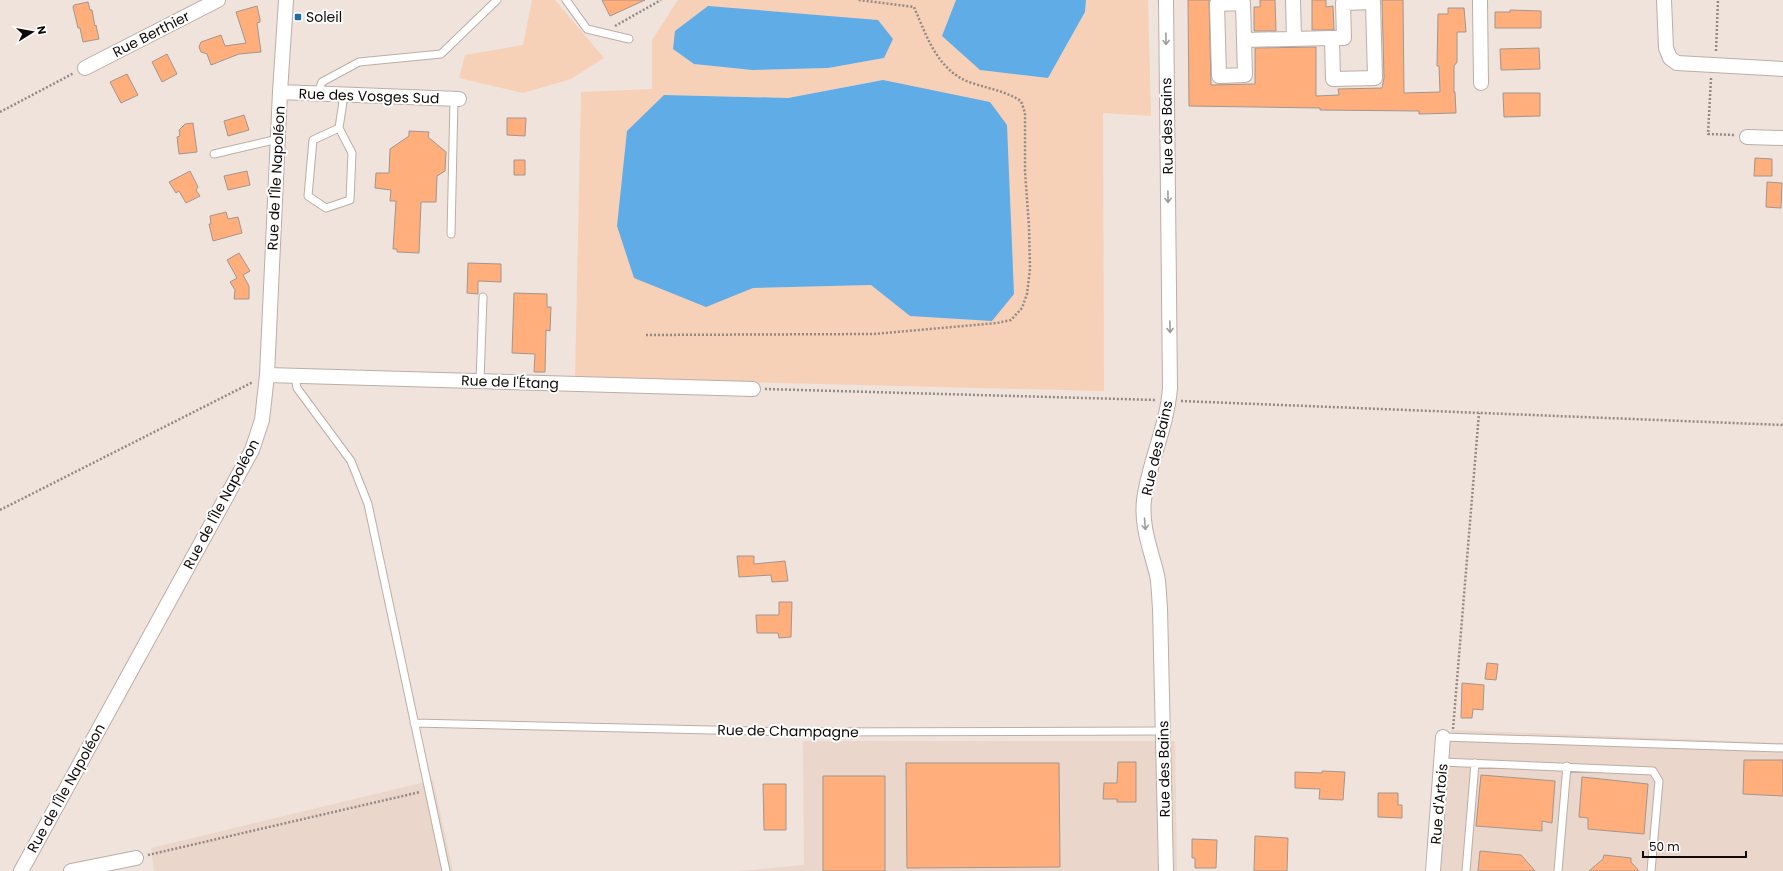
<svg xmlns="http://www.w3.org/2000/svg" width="1783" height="871" font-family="Poppins,sans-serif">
<rect width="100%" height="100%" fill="#f0e3dc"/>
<path fill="#ead6ca" d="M1451,730L1783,743V871H1440Z
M803,741H1175L1177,871H740L804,865Z
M433,780L453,871H154L151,848Z"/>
<path fill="#f7d0b8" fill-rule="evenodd" d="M532,0H555L604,58L571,79L523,93L459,78L465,55L523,45Z
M678,0H956L942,36L980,70L1048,78L1085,12L1086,0H1148L1151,116L1103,113L1104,391L575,378L581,92L652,89V40ZM884,58L828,68L752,70L694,64ZM883,80L910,316L871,285L753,288L664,95L788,98Z"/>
<path fill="#5face7" d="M956,0H1086L1085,12L1048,78L980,70L942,36Z
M708,6L878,20L893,39L884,58L828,68L752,70L694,64L673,49L675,31Z
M883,80L990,102L1007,125L1014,294L992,321L910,316L871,285L753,288L706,307L634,278L617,226L627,131L664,95L788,98Z"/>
<path fill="#ffae7c" stroke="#a2968e" d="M602,0H645L610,16Z
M1188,0H1209L1211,85L1255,84V48L1316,47V96L1339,95L1338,89L1382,88L1384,78L1382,0H1403L1404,93L1440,92L1439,66H1437L1438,14H1448V8H1464L1466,32H1457V62L1454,66V92H1455L1456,113L1419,114V111L1320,110V108L1189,106Z
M1260,0H1275L1276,31H1254V7H1260Z
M1312,0H1326V7L1333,6L1334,30H1312Z
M88,2L90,10H92L95,26L96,25L99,39L83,42L80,28H78L73,7L74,5Z
M257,6L260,19V22L257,23L261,52L239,54L211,65L207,54L201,52L199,47L201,42L221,35L225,46L246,43L236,12Z
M1510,10L1541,11V28H1495V12H1510Z
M1539,48L1540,69L1501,70L1500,49Z
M167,54L177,74L162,82L152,62Z
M127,74L138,95L121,103L110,82Z
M1503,93H1540V116L1504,117Z
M244,115L249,130L228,136L224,121Z
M507,118H526L525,136L507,135Z
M193,123L197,152L179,154L177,137L180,136L179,130L185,124Z
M409,131L429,132L428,137L446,152L445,171L437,176L436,202H421L419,253L397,252V249H393L396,201H390L391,190L375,188L376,173H389L390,149L409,136Z
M1755,158L1772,159V176H1754Z
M514,160H525V175H514Z
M190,171L198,187L196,190L200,196L186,203L179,191L176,193L169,182Z
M247,171L250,185L228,190L224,176Z
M1767,182L1782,183L1781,208L1766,207Z
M226,212L228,219L238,217L242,233L213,241L209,224H211L210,216Z
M239,253L250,271L243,275L249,286V299H234L235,290L230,282L237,278L227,260Z
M468,263L501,264V282L478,281V294L467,293Z
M514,293L547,294V307H551L550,331L546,330L545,372H534L535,354L512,353Z
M737,556H754V564L785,561L788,581L772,582L771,575L739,577Z
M779,602H792L791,637L779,638L778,633H757L756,615H779Z
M1487,663L1498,664L1496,680L1485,679Z
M1462,683L1484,685L1483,710L1473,709L1472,718H1461Z
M1744,760H1783V796L1743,794Z
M1118,762H1136V802H1117V799H1103L1104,783H1117Z
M906,763H1059L1060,867L907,868Z
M1322,771L1345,772L1343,800L1319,799L1320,789L1295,788V772L1322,773Z
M1481,775L1555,781L1552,823L1542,821V831L1476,826Z
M823,776H885V871H823Z
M1582,777L1648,784L1644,834L1588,829V818L1579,817Z
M763,784H786V830H764Z
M1378,793H1398V805H1402V818L1378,817Z
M1255,836L1288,838L1287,871H1254Z
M1192,839L1217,840L1216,868H1195V858H1192Z
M1480,851L1521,855L1535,871H1478Z
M1604,855L1631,858V862L1639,871H1589L1603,859Z"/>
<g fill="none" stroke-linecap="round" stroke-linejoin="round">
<g stroke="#bbaea7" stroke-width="9">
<path id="lane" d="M566,0L587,29L629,39
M317,94L322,82L359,62L441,54L497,0
M339,128L313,140L308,196L326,208L350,200L352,153L339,128L344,95
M214,154L278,139
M451,234L454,99
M295,376L297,388L351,461L368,504L446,871
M480,381L483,297
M414,723L795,732L1163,731
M1443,737L1783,748
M1442,762L1653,771L1659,781L1651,871
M1466,871L1475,763
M1558,871L1567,766"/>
</g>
<g stroke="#bbaea7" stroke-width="16">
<path id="street" d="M1166,0L1170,388C1167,427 1149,462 1144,500C1141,527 1151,550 1157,575C1159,585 1159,597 1160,608L1166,871
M1293,0L1294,39
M1480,0L1481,83
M1664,0L1666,48L1670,58L1677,63L1783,69
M1244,40L1243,3L1217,4L1219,76L1245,75L1244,40L1332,38L1333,79L1375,78L1373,2L1343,3L1344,38H1332
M85,68L218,0
M280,92L459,99
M1747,137L1783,138
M267,375L753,389
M21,871L252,450L262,420L267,375L280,92L286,0
M71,871L136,858
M1433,871L1443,737"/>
</g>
<path stroke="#938984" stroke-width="2.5" stroke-dasharray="2 2" stroke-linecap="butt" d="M615,26L661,0
M1716,51L1718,0
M1711,78L1708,134L1735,135
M0,112L74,73
M646,335L874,334L997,323L1011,320L1022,308L1027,294L1030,269L1029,227L1025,171V113L1021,101C1005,91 990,89 972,83C938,72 927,37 914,7L858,0
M765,389L1156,400
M1181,401L1783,425
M0,510L253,382
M1453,729L1479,413
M148,855L420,792"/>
<use href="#lane" stroke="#fff" stroke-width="7"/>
<use href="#street" stroke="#fff" stroke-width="14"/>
</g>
<defs><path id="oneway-shaft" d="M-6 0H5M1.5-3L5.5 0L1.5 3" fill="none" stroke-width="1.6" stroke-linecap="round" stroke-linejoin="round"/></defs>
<g stroke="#9f9d9c">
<use href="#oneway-shaft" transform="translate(1166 39) rotate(89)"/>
<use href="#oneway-shaft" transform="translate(1168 197) rotate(89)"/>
<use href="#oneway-shaft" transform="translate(1170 327) rotate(89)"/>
<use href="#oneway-shaft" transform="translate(1145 524) rotate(85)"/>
</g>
<rect fill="#246ea1" stroke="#fff" stroke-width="1.5" x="294" y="13" width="8" height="8" rx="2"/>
<g text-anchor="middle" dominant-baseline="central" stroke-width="4" stroke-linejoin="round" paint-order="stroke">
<g font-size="14" fill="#0f0b08" stroke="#fff" text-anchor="start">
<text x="306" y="17">Soleil</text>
</g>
<g font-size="14" fill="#0f0b08" stroke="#fff">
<text transform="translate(151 34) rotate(-27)">Rue Berthier</text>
<text transform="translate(369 96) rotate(2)">Rue des Vosges Sud</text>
<text transform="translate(1167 126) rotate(-91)">Rue des Bains</text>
<text transform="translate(276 178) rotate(-87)">Rue de l'Île Napoléon</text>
<text transform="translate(510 382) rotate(2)">Rue de l'Étang</text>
<text transform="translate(1157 448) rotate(-77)">Rue des Bains</text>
<text transform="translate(221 504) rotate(-62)">Rue de l'Île Napoléon</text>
<text transform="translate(788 731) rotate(1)">Rue de Champagne</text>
<text transform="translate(1164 769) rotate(-91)">Rue des Bains</text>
<text transform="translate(66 788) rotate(-61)">Rue de l'Île Napoléon</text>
<text transform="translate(1439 804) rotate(-85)">Rue d'Artois</text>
</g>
</g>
<g transform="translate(32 32) rotate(79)" stroke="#ffffff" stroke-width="3" paint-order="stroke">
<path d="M0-3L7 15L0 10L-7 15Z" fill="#0f0b08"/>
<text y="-6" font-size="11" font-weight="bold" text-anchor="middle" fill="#0f0b08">N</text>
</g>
<path d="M1643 851v6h103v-6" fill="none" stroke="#0f0b08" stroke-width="2"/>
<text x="1649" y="851" font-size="12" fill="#0f0b08" stroke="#ffffff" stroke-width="3" paint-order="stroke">50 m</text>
</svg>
